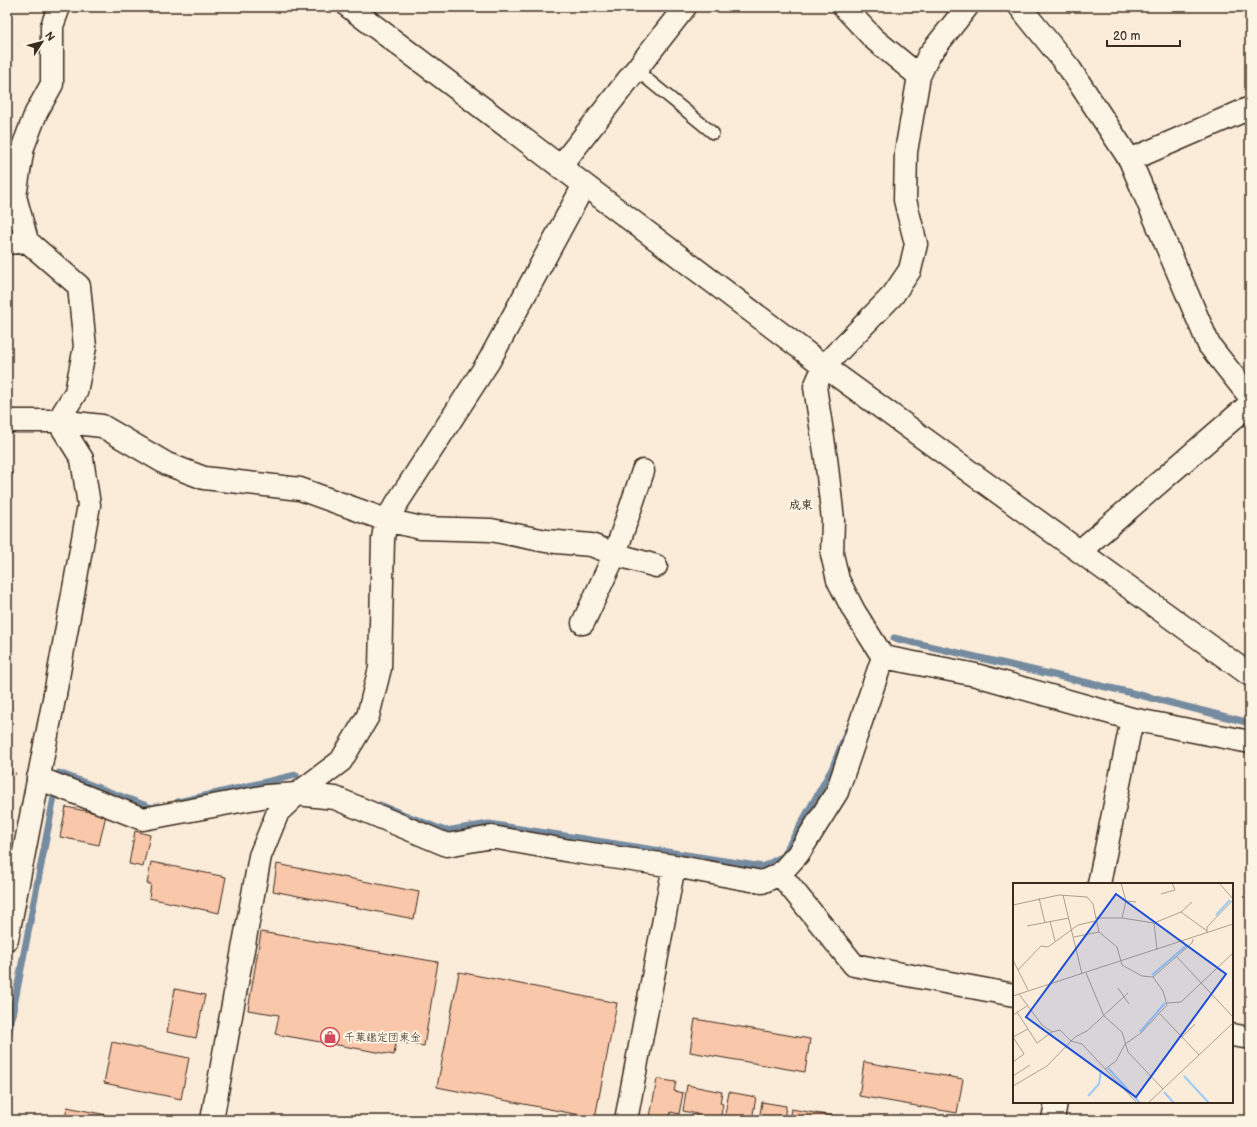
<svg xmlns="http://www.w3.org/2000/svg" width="1257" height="1127" font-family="'Balsamiq Sans','Klee One',sans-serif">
<rect width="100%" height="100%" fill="#fbecd9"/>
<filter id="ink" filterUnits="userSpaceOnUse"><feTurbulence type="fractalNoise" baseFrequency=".025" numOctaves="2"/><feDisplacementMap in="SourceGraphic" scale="8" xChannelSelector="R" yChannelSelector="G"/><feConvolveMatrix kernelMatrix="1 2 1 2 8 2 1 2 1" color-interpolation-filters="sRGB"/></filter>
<g filter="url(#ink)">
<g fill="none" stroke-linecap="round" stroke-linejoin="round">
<path stroke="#758ba0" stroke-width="7" d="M894,638L1132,693L1250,723
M59,773L152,808L158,806
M178,802L296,775
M380,805L445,831L489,824L763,867L783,856L832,769L847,731
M7,1042L54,797"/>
</g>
<path fill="#f9c7a9" stroke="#3b2a1e" d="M7,472L12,473L7,501Z
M66,807L106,815L99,845L60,837Z
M135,831L150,835L143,867L129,864Z
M151,862L226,877L219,913L149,898L151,884H147Z
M277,864L419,892L414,919L273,891Z
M261,932L438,962L424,1046L396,1042L394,1055L275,1034L279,1015L248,1010Z
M459,972L617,1003L595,1118L437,1087Z
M175,989L205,995L196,1038L167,1032Z
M695,1019L810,1039L805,1072L690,1052Z
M112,1042L189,1058L181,1099L104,1083Z
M864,1062L963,1079L957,1113L859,1096Z
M657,1079L676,1082L674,1091L683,1093L679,1114L671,1112L669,1120L650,1117Z
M687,1085L722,1092L720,1103L723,1104L720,1120H697V1114L683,1111Z
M729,1092L756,1097L752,1120H724Z
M762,1102L786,1106L784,1120H759Z
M67,1107L131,1120H65Z
M791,1109L833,1116L832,1120H789Z"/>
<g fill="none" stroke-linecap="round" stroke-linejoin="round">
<g stroke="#3b2a1e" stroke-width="14">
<path id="lane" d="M636,70L713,133"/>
</g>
<g stroke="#3b2a1e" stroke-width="25">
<path id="street" d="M844,7L874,39L919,76
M967,7L929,55L919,76L906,152L905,200L916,244L910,270L893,295L824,366L815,387L826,458L833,520L832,554L838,580L854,611L883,657L976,675L1132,719L1250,742
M1020,7L1070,69L1130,160L1209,345L1250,397
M1130,160L1250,108
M560,167L685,7
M27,241L15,196L23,147L36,113L52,84V26L59,7
M7,243L27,241L79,286L85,347L76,392L58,421
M7,421H58L102,426L167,464L204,478L300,489L386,520L421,528L491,530L546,541L591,545L615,554L656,566
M1080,551L1250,404
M583,623L615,554L643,471
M55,694L89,505L82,459L58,421
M38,778L143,819L267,796L297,794L335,798L447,845L492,837L570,851L674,866L762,882L780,874L798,854L837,792L883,657
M780,874L854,965L1014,995
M1099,884L1132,719
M1232,1035L1250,1038
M212,1120L260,856L278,812L297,794L341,761L368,716L380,668L383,539L386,520L489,361L584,185
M626,1120L674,866
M1053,1120L1056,1102"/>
</g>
<g stroke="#3b2a1e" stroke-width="25">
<path id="secondary" d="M349,7L824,366L1250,675
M7,939L55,694"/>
</g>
<path stroke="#3b2a1e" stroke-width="2.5" stroke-dasharray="1 3" stroke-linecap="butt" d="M7,772L16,774"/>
<use href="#lane" stroke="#fcf5e5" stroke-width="11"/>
<use href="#street" stroke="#fcf5e5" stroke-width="22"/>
<use href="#secondary" stroke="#fcf5e5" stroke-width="22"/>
</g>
</g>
<defs>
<g id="shop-ring" transform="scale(1)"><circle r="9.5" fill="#fcf5e5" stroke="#d1495b" stroke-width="1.5"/><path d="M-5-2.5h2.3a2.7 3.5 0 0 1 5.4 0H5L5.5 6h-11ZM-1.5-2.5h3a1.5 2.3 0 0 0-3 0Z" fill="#d1495b"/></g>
</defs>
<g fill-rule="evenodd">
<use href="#shop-ring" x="330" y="1037"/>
</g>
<g text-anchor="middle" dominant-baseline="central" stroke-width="4" stroke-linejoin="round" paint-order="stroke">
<g font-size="11" fill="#3b2a1e" stroke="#fcf5e5" text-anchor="start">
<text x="344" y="1037">千葉鑑定団東金</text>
</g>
<g font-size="12" font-weight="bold" fill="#3b2a1e" stroke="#fcf5e5">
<text x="801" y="505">成東</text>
</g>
</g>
<g transform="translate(1013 883)">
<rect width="220" height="220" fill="#fbecd9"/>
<path fill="none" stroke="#9ccbf7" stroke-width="2" d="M203,32L217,17M139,92L174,62M127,149L152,120M95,185L127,220M171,193L196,220M151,209L161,220M75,213L86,201L88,187"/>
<path fill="none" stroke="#ae9e8e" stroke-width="1" d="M108,0L113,18M206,0L220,16M148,11L162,7L159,0M50,12L69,91M26,15L32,40M0,22L46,12L74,14L80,21L86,49L104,64L109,82L129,93L140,94L179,60L180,56M168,29L194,48M82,35H109L141,40L168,29L179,19M109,35L113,18L123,19M37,38L42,58M141,40L144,67M14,43L56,35M194,50V44L220,17M61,54L86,49M164,74L220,134M0,77L15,107M5,87L28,63L35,64L65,42L82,38M73,90L91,133L109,149L115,169L150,206M105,105L116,121M6,111L29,142L39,149M0,113L220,41M154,120L168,119L220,70M4,129L24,160L39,149L47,147L58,158M146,130L186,172M0,132L14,123M169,154L182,141M58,158L69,161L124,220M0,179L11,171L0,154L15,146M92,186L103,178L112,161L128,150L154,122L150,108L140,94M0,193L17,182M0,203L34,183L62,154L74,148L115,110M135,220L220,140"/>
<path fill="#1d4ed8" fill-opacity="0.15" stroke="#1d4ed8" stroke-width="2" d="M103,11L213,91L123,214L13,134Z"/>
<rect width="220" height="220" fill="none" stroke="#3b2a1e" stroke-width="2"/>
</g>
<rect width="1257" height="1127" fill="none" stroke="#fcf5e5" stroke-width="24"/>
<rect x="12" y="12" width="1233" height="1103" fill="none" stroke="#3b2a1e" stroke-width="1.5" filter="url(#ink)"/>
<g transform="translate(42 42) rotate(54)" stroke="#fcf5e5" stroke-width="3" paint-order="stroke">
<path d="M0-3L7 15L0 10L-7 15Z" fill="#3b2a1e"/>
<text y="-6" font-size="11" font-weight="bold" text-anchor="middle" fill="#3b2a1e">N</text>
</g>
<path d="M1107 40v6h73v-6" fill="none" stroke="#3b2a1e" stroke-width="2"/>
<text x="1113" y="40" font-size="12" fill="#3b2a1e" stroke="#fcf5e5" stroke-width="3" paint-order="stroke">20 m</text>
</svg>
